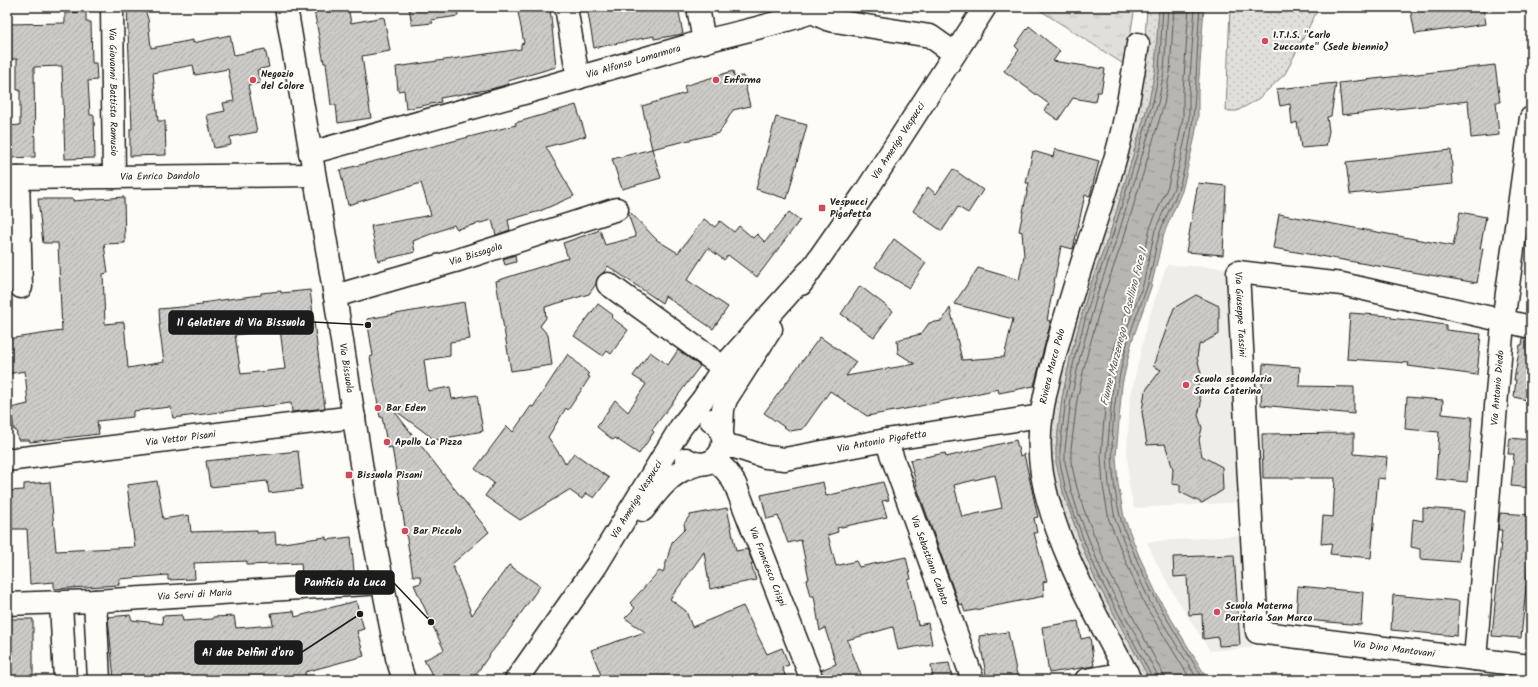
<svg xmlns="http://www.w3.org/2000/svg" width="1538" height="687" font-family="Kalam,sans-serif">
<defs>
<pattern id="grass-dots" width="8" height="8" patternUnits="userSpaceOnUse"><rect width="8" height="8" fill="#e0dfdb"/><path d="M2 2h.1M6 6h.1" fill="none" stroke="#c0bfbb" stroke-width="1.8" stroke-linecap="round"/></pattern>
<pattern id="park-tufts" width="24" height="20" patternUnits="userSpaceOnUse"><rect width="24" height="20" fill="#e0dfdb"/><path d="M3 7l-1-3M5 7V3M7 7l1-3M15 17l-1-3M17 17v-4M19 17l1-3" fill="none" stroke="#c0bfbb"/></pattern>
<pattern id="water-ripples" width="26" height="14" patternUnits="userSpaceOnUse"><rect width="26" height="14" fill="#b7b6b2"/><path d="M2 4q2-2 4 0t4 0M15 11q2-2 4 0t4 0" fill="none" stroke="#9d9c98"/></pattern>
<pattern id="building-hatch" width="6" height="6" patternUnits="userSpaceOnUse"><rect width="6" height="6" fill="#cccbc8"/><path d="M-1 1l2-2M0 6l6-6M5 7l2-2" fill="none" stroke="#afaeab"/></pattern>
</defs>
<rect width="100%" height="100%" fill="#fdfcf7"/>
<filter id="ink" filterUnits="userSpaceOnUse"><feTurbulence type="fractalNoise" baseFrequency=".025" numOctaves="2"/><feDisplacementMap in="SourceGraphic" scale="8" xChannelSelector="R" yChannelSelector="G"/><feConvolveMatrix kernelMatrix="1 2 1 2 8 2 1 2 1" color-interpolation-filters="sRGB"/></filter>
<g filter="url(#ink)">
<path fill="#eeede9" d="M1167,265L1233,268L1245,502L1134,508L1129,485L1127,451L1130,400L1147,323Z
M1247,535L1252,648L1210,651L1172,591L1156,562L1147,542Z"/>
<path fill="url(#grass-dots)" stroke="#7e7e7c" d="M1147,7H1159L1155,71L1149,101L1110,233L1089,289L1071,355L1062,398L1056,449L1063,492L1082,546L1095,579L1150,680H1139L1080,567L1047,462L1051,414L1144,55Z
M1230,7H1319L1285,74L1257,100L1237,111H1226Z"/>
<path fill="url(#park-tufts)" stroke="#7e7e7c" d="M1039,7H1135L1125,65L1038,9Z"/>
<path fill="url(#water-ripples)" stroke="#797876" d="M1159,7H1204L1198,92V118L1194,141L1182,191L1164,233L1151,287L1132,341L1122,385L1116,456L1118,484L1124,517L1139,556L1158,597L1208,680H1150L1095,579L1082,546L1063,492L1056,463V449L1062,398L1071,355L1089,289L1110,233L1149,101L1155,71Z"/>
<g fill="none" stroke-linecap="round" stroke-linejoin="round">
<path stroke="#5a5a58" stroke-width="1" d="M1189,7L1183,91V117L1179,138L1168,186L1150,228L1137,283L1117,338L1107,383L1101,456L1103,486L1109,520L1126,562L1145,605L1191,680
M1195,7L1189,91V118L1185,139L1174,188L1155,230L1143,285L1123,339L1113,384L1107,456L1109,485L1115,519L1131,560L1150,602L1198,680
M1200,7C1195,68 1198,131 1178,190C1173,204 1165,217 1160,232C1154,250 1153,269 1147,287C1141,305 1133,323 1128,341C1112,397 1106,459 1120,516C1122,526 1127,536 1131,546C1150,595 1177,635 1204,680
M1153,680L1152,677L1099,577L1085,544L1066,491L1060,463V449L1066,398L1075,356L1093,291L1113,234L1153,102L1159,72L1163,7
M1158,680L1157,674L1103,575L1078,512L1071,490L1065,462V449L1071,399L1080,357L1098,292L1118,235L1158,103L1164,72L1168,7
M1164,680L1162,672L1109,572L1084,510L1077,488L1071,462V449L1077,400L1086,359L1104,294L1124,237L1164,104L1170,72L1174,7"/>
</g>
<path fill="url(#building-hatch)" stroke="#1c1c1c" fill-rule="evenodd" d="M127,7H144L148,19L151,48L193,40V43L230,35L234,55L265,49L269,67L257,70L260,83L248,85L257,132L230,137L231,145L214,148L207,115L225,111L223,103L234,101L228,69L195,75L193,65L153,73L158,121H165L166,155L130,156V129H132Z
M333,7H348L351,23L384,17L390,51L362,56L371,118L338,123L336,105H331L326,63H324L314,10Z
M409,7H457L458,16L431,20L433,23L412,25Z
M517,7H550L556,67L508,81L509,84L491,89L440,98L441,102L406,109L404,90L398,91L396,67L521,49V44L524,43Z
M587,7H678L683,34L654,39V36L594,48Z
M1410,7H1483L1486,24L1415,34Z
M86,12V22H91L92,63H96L97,80L88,81L90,115H94L95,158L65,159L62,66L34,67L35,157L9,158V126L20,125V90H17V59H8V24L65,23V13Z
M1029,26L1060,51L1053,61L1105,69L1101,92H1097L1095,102L1073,98L1058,120L1044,110L1049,104L1004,71L1019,50L1015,46Z
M1495,65L1500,102H1496L1499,135L1471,138L1468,101L1342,115L1339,83Z
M733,71L734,77L743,76L750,106L733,110L719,133L652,149L642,106L686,93L684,86Z
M1336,83L1331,116L1327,117L1329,131L1326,146L1301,148L1297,122L1292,124L1290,104L1280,106L1277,89Z
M576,105L586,136L546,147L574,196L540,211L508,220L510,230L496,235L492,220L457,229L454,225L413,241L415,252L378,261L371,226L431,215L421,183L348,205L340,170L516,125L515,123Z
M776,117L807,125L787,199L756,189Z
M652,149L661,178L622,189L612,159Z
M1055,149L1099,161L1090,196L1085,195L1073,249L1061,246L1047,320L1051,321L1034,386L999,393L998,389L916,407L867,416L830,391L803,429L790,431L764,413L820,337L856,362L846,376L915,364L898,353L897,340L921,334L929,323L942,321L950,308L962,360L1004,357L1013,319L954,304L978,268L1019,280L1024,256L1022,232L1019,231L1029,183H1026L1033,151L1053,157Z
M1451,150L1453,184L1350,194L1346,162Z
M953,169L983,190L968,213L958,207L942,231L913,211L928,187L936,194Z
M1198,183L1226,186L1223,255L1186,252Z
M124,197L125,243L104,244L108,273L103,274L105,324L124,322L128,368L164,362L159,325H160L159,309L203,305L202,303L229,299L261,295V293L281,291V293L310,290L325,408L292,412L291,403L173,418L171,407L133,411V417L97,421L99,434L30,442L29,440H18L16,430H14L11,408L28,404L25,371L7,374V339L62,331L58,243H43L38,199H73V201ZM280,329L285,369L241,374L235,335Z
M629,211L657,240L678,253L704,219L715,227L720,221L734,232L739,226L753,238L757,234L765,242L789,212L800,220L757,277L728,255L724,260L708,248L687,280L728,307L713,329L665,296L662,303L608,266L604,272L598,277L596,284L589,294L545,307L546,318L540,326L548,335L552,365L511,371L496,281L568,258L563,243L600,230L605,245L636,237L628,214Z
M1460,212L1486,217L1480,249L1483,248L1477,283L1273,248L1279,214L1453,246Z
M894,239L926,263L909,288L875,267Z
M515,255L516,262L505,265L503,259Z
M860,286L893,311L874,337L841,314Z
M1196,295L1219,306V334L1199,345L1197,358L1201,373L1198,386L1201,404L1198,415L1202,428L1199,440L1202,456L1222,467L1223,490L1202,503L1180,492V485L1172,484L1173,469L1165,444L1147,445L1142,412L1145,391L1161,370L1153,366L1174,308Z
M464,302L470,339L450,342V356L424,360L428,391L450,387L452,399L477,395L483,431L435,440L396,411L395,412L453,487L454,489V488L489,532L452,564L472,615L509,565L540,586L507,633L490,654L472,680H435L424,660L444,650L414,585L421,583L420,576H413L392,447L388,448L382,417H380L370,357L373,356L367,319Z
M598,304L613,315L611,317L628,330L611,354L607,351L603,356L574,336Z
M1350,313L1391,316V318L1446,325V330L1481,334L1477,375L1408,366L1409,363L1347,359Z
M1523,338L1531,339V401L1514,397L1516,380H1514L1520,345H1522Z
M678,350L700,366L652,430L654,432L639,454L615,438L613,440L597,427L615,400L628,412L646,384L633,376L650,352L668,365Z
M568,354L589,374L588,376L590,377L568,410L566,408L548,437L566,464L574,453L609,478L594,498L586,493L582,499L569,490L520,520L485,496L494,483L475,469L507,426L513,432L531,406L533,407Z
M1263,364L1300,367L1299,386L1354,387V414L1261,405Z
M1407,397L1443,400L1442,414L1472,417L1467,482L1436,479L1439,432L1405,429Z
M1354,433V454L1387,457L1385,479L1378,478L1371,558L1330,554L1332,543L1321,544L1323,516L1333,517L1335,478H1263L1262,434Z
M1510,438L1531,440V488L1511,486L1514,454H1508Z
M1016,440L1020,456L1024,454L1038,517L1034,518L1037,533H1034L1047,581L1043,582L1044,596L965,612L962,604L959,605L918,490L910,460L945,453L946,457ZM995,475L1002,508L962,517L954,485Z
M298,451L302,489L269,493L267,481L210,487L206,461Z
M157,481L163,519L189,515L191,532L257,530V533L275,532L276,544L326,537V540L351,537L354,572L302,576L301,563L247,565V561L194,563L195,579L168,580V575L119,579V585L54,589V582L30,584L27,529H7V491L24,490V484L50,482L56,551L135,547L127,485Z
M823,482L826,496L883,482L889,500L882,501L887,517L837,528L838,532L828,535L836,566L856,561L859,567L906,557L911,579L908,580L918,625L928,623L932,644L898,650L893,627L847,640L863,680H824L821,670L836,664L825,628L820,631L814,596H810L806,580L809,579L801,540L788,543L778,516L767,519L761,495Z
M727,508L736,551L747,549L753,563L751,564L756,580L710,589L704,552L670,599L686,611L692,627L743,606L767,654L782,648L789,665L782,667L787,680H603L591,650L645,632L625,618L635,608L630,603L659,571L663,573L672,542L685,529L684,524L690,515Z
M1423,508L1464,511L1459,562L1420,559V549L1411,547L1413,519L1423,521Z
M1500,513L1531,515V538L1521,638L1492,636L1502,530H1498Z
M1234,555L1240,645L1219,646L1218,637L1203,639L1202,614L1189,615L1187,576L1174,577L1173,557Z
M1298,586L1363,592L1361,625L1296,619Z
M1393,595L1459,601L1457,636L1391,630Z
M356,601L364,629L357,631L364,656L305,672L306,680H114L108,617L130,615L132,620L163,624L162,616L182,615L183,621L213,619V617L234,616L236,628L273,625L271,613L294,611L295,617Z
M7,619H33V680H7Z
M1078,621L1081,639L1090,637L1094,666L1049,673L1042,627Z
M1008,632L1018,680H987L979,636Z
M949,663L953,680H933L931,665Z"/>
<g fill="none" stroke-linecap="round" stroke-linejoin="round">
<g stroke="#1c1c1c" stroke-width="25">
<g id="minor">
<path id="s1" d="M112,7L114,177"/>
<path id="s2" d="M286,7L335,296L367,502L397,658L404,680"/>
<path d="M566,7L578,78"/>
<path d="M698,7L704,42"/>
<path id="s3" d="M310,153C436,118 562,83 687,46C729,34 772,26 812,12L827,19L835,21L930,36L954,53"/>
<path id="s4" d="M7,178L313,175"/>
<path d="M18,178L21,287"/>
<path d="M608,284L738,378"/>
<path id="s5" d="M335,296L455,261L617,209"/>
<path id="s6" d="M1531,327L1342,284L1238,272L1257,632L1531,666"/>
<path id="s7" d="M886,440L973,680"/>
<path id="s8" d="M723,447H735L766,457L785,459L886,440L1041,416"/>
<path id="s9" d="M7,460L354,417"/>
<path id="s10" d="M714,460C724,467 729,473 735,484L812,680"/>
<path d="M95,601L99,680"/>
<path d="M61,603L65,680"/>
<path id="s11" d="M7,604L95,601L382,583"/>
<path id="s12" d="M1475,659L1503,322L1531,118"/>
<path d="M1086,680L1127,673"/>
<path id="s13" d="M1130,680C1097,615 1055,547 1042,474C1035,431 1044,396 1055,355C1071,291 1094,229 1113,166C1125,127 1131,85 1138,44"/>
</g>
</g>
<g stroke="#1c1c1c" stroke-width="25">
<g id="major">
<path id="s14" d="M801,284L866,191L985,7"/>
<path d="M722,430L723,409L726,399L771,329"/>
<path d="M686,459C714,477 739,440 711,420"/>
<path d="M643,510C654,496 665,480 681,471C687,468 693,466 699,464"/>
<path id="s15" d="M516,680L596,566L681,427L703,399L723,367L808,272"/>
</g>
</g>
<use href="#minor" stroke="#fdfcf7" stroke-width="22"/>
<use href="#major" stroke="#fdfcf7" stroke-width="22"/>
</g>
</g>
<g fill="#d1495b" stroke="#fdfcf7" stroke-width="1.5">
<circle cx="1265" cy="41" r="4"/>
<circle cx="253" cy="80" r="4"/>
<circle cx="716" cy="80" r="4"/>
<rect x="818" y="204" width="8" height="8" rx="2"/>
<circle cx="1186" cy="385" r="4"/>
<circle cx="378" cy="408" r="4"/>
<circle cx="387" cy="442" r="4"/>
<rect x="345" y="471" width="8" height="8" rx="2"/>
<circle cx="405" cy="531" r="4"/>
<circle cx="1217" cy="612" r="4"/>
</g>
<g text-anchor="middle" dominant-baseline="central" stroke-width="4" stroke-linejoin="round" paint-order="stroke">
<g font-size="10" font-weight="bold" fill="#1c1c1c" stroke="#fdfcf7" text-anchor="start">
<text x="1273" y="35">I.T.I.S. "Carlo<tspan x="1273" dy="12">Zuccante" (Sede biennio)</tspan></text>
<text x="261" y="74">Negozio<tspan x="261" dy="12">del Colore</tspan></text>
<text x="724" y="80">Enforma</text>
<text x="830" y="202">Vespucci<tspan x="830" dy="12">Pigafetta</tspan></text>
<text x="1194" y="379">Scuola secondaria<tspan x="1194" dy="12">Santa Caterina</tspan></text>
<text x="386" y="408">Bar Eden</text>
<text x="395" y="442">Apollo La Pizza</text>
<text x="357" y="475">Bissuola Pisani</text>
<text x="413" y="531">Bar Piccolo</text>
<text x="1225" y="606">Scuola Materna<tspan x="1225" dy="12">Paritaria San Marco</tspan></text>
</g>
<g font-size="10" fill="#1c1c1c" stroke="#fdfcf7">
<text stroke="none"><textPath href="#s3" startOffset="336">Via Alfonso Lamarmora</textPath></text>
<text stroke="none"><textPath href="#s1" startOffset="85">Via Giovanni Battista Ramusio</textPath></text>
<text stroke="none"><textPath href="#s14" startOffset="173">Via Amerigo Vespucci</textPath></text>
<text stroke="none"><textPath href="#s4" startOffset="153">Via Enrico Dandolo</textPath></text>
<text stroke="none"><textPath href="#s5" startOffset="147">Via Bissagola</textPath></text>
<text stroke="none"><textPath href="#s6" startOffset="341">Via Giuseppe Tassini</textPath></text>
<text stroke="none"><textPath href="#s13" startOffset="334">Riviera Marco Polo</textPath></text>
<text stroke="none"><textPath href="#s2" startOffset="366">Via Bissuola</textPath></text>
<text stroke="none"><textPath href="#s12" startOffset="272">Via Antonio Diedo</textPath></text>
<text stroke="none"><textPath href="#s9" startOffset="175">Via Vettor Pisani</textPath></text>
<text stroke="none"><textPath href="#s8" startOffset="162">Via Antonio Pigafetta</textPath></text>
<text stroke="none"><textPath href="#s15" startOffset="217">Via Amerigo Vespucci</textPath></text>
<text stroke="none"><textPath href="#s7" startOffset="128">Via Sebastiano Caboto</textPath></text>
<text stroke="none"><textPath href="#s10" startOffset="121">Via Francesco Crispi</textPath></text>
<text stroke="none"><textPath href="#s11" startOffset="188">Via Servi di Maria</textPath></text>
<text stroke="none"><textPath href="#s6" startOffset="797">Via Dino Mantovani</textPath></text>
</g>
<g font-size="11" font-style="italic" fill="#5a5a58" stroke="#fdfcf7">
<text transform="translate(1124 327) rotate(-76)">Fiume Marzenego - Osellino Foce 1</text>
</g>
</g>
<path fill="none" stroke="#1c1c1c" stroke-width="1.5" d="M368 325L313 322M431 622L394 583M360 614L302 652"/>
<g fill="#1c1c1c" stroke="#fdfcf7" stroke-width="1.5">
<circle cx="368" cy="325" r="4"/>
<circle cx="431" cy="622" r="4"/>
<circle cx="360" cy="614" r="4"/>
</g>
<g fill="#1c1c1c" stroke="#1c1c1c" stroke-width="1.5">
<rect x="169" y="311" width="144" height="23" rx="4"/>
<rect x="296" y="571" width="98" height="23" rx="4"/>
<rect x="195" y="641" width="107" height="23" rx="4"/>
</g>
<g font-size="11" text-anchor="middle" font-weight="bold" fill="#fff">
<text x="241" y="326">Il Gelatiere di Via Bissuola</text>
<text x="345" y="586">Panificio da Luca</text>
<text x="248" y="656">Ai due Delfini d'oro</text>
</g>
<rect width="1538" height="687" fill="none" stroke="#fdfcf7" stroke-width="24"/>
<rect x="12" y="12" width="1514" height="663" fill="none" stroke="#1c1c1c" stroke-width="1.5" filter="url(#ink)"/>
</svg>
